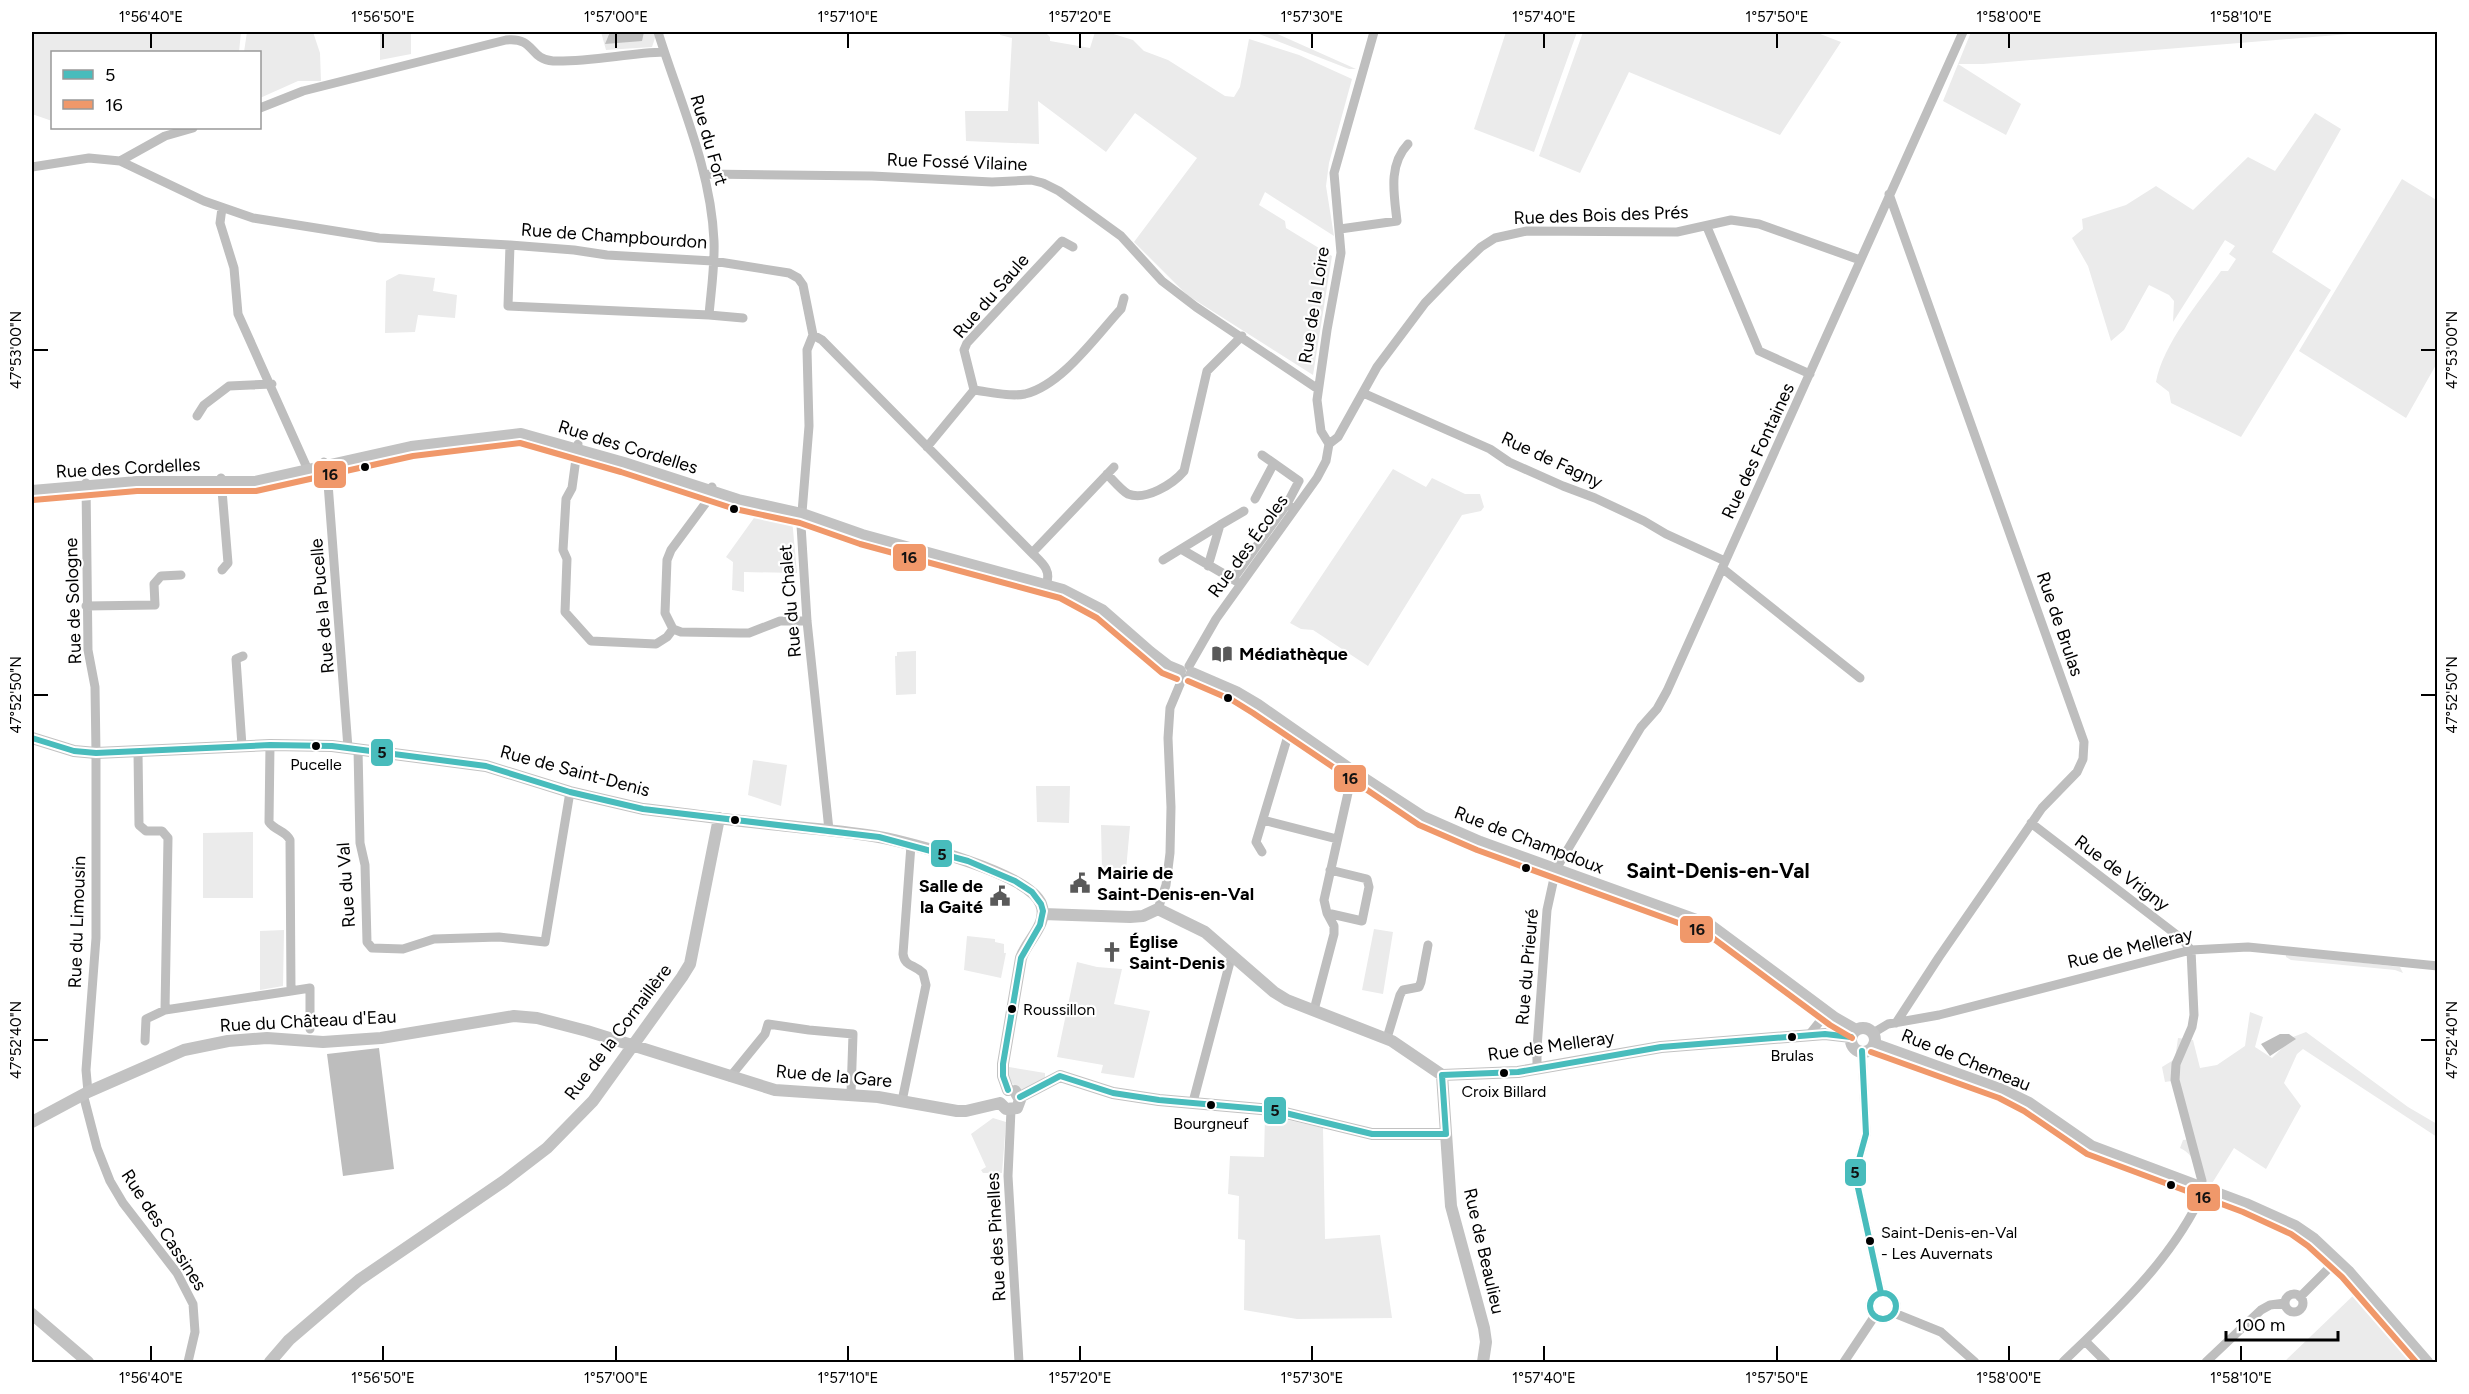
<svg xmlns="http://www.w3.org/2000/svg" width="2469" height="1394" font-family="Figtree,sans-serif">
<rect width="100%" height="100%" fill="#fff"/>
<path fill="#ebebeb" d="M32,32H241L239,52H52V121L32,114Z
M247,32H313L320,53L321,81H298L260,98V52H244Z
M380,32H411V54L380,60Z
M601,32H655L656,35L652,47L606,50Z
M1000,32H1045L1050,37V41L1090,48L1095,32H1107L1133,40L1144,51L1168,60L1225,96L1234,97L1240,87L1249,39L1299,55L1352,79L1329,163L1326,186L1334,236L1265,192L1259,205L1285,221L1286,228L1332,256L1313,375L1187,295L1134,242L1197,158L1135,113L1106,152L1038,101L1039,144L966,141L965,111H1008L1012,38L1000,35Z
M1254,32H1273L1356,69H1349Z
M1506,32H1577L1534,152L1474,129Z
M1583,32H1815L1841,42L1780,135L1629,72L1580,173L1539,156Z
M1971,32H2373L1983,64H1958L2021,104L2006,135L1943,101Z
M2315,113L2341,129L2272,252L2331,290L2241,437L2171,403L2169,392L2156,382C2163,344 2199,302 2221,271H2228L2236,259L2229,254L2235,246L2225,240L2173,322L2174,301L2169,295L2149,285L2124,330L2111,341L2088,266L2072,238L2083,229L2082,219L2126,205L2156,186L2193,210L2248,157L2275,171Z
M2402,179L2438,201L2437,363L2406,418L2299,351Z
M399,274L435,278L433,291L457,295L455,318L418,315L415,332L385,333L386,281Z
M1393,469L1426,487L1432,478L1465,494H1480L1484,507L1481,511L1462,515L1368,666L1313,630L1301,629L1290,623Z
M759,511L792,519L797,573L744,572V592L732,590L733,562L726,557Z
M916,651V694L896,695L895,656H897V652Z
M753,760L787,765L781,806L748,795Z
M1036,786H1070L1069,823L1037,822Z
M1101,825L1130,826L1126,870H1102Z
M253,832V898H203V833Z
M1374,929L1393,932L1383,994L1362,990Z
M284,930L283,986L260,990V931Z
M967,936L995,939V942L1004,944V953H1006L1001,978L964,970Z
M2286,954L2400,967L2403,973L2395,970L2291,960L2286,957Z
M1077,962L1097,967L1122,969L1114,1004L1150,1011L1134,1078L1101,1073L1103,1065L1057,1057Z
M2250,1012L2263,1017L2255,1047L2272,1058L2293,1037L2306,1032L2408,1107L2437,1124V1137L2303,1049L2297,1054L2284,1083L2301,1106L2266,1169L2234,1148L2211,1185C2196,1176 2199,1157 2180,1148L2183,1140L2192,1139L2178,1080L2165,1082L2162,1067L2175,1059L2178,1038L2193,1040L2200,1068L2217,1065L2245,1046Z
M1009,1067L1045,1073V1078L1022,1090C1011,1086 1007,1077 1009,1067Z
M1265,1115L1323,1128L1325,1239L1380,1235L1392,1318L1297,1319L1244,1310L1245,1240L1238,1239L1239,1196L1228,1194L1230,1156L1264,1157Z
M993,1118L1006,1122L1002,1173H983L981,1170L986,1167L971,1134Z
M2359,1290L2420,1362H2284Z"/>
<path fill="#bdbdbd" d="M610,32H644L642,41L605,44Z
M2280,1034H2289L2296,1039L2270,1056L2261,1044Z
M379,1048L394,1169L343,1176L327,1054Z"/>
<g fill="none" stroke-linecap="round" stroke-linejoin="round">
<path stroke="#bebebe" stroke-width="9" d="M260,108L303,91L506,40C536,37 528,59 553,61C592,62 627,53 664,52
M120,161L165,136L193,128
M32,167L89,158L120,161L204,201L253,218L379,238L510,245L574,250L607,255L713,261L789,273L798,278L803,285L813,335L822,340L1032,553C1042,563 1052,570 1046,585
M704,174L872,176L992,182L1031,180L1043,183L1059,191L1121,236L1162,281L1196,307L1318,389
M1889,194L2084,742L2083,759L2077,772L2042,808L1939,957L1896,1023
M222,208L220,223L234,268L238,314L308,470
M1707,227L1759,351L1810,374
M1340,229L1397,221C1394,194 1388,165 1408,144
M510,245L508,306L709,315C711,291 715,265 714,241C711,168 679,100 658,32
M709,315L743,318
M813,335L807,350L809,426L801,525L807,621L829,830
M974,390C990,392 1010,397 1025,394C1062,385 1096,336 1121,309L1124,298
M1363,393L1490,449L1509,462L1563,486L1595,498L1644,521L1666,534L1725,561
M197,416L204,405L229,386L272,384
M578,444L572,488L566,499L563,550L567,559L565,612L591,641L656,644L667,637L673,629
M1329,444L1338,437L1377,367L1425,303L1458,269L1481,247L1495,238L1527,231L1677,232L1731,220L1759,224L1860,260
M1329,444L1321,431L1317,400L1327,330L1341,253L1334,173L1374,32
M927,447L974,390L964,350L967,343L1062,241L1073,247
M1262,455L1299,481L1287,504L1290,506
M324,462L327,470L348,748
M1107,474C1113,480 1121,490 1128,494C1146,501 1173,484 1184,471L1207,371L1242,336
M221,478L228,563L222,570
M86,483L88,650L95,687L96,753V938L86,1070L88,1092
M712,487L705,504L671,550L667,560L665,613L673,629L681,632L740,633H749L780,621H807
M1255,499L1273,465
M1220,525L1244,511
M1181,549L1236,581
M1032,553L1114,467
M1163,560L1220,525L1208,566
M1722,568L1860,678
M1233,579L1287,504
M86,606L155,605L154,584L161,576L181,575
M1189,666L1216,619L1317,478L1326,461L1329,444
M242,746L236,659L243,656
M358,749L360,843L365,865L367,942L372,948L403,949L434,939L499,937L545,942L570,792
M138,752L139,825L146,831H162L168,838L165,1010L291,991L290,840C285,830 275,831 269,822L270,745
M1263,820L1337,839
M2031,823L2182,939L2191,950L2194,1015L2192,1027L2176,1064L2175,1080L2202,1181V1189
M1262,852L1256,842L1287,739L1293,730
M1330,870L1367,879L1369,887L1362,921L1327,913L1324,900L1352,775L1354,772
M1158,909L1166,885L1170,853L1171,807L1168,738L1170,708L1183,677
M291,991L310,988V1029
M1314,1010L1334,934V926L1327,913
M1873,1033L1888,1024L1939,1015L2191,950L2248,947L2438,966
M1809,1035L1821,1020L1818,1005
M1387,1038L1400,995L1403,990L1419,987L1421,982L1428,945
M145,1041L146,1019L165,1010
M1862,1051L1866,1134L1855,1174L1881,1293
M1537,1069V1048L1547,910L1556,869L1641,727L1657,709L1667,691L1963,32
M730,1077L765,1034L768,1024L809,1030L853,1034L851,1094
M83,1094L97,1148L110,1181L123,1203L177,1273L193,1304L195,1332L188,1362
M902,1101L926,985L923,973C914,964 905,967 903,954L911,845
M1193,1102L1230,962L1233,956
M1011,1110L1008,1176L1019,1362
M1870 1306a13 13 0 1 1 26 0a13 13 0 1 1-26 0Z
M2285 1303a9 9 0 1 1 18 0a9 9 0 1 1-18 0Z
M2300,1297L2337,1260
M1894,1313L1941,1332L1975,1362
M2085,1341L2106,1362
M1844,1362L1874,1317
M2063,1362C2117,1310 2173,1259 2204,1190
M2206,1362L2261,1310L2270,1305L2285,1303"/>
<path stroke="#c2c2c2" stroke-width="12" d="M32,491L137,482H255L411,447L521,434L624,463L738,500L802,514L862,535L1063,590L1102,610L1150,652L1168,666L1180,671
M1192,673L1236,692L1258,705L1354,772L1423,817L1480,842L1710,925L1835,1018L1856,1030
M32,738L74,751L96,753L270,745L332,746L486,766L570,792L643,809C689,814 734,821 779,825C813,829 846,831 879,837C911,843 1029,873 1041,904C1049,924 1027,940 1021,958L1003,1064V1076L1008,1090
M1043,914L1130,917L1143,916L1158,909L1205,932L1274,992L1287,1000L1392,1041L1442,1075L1518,1072L1661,1047L1825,1034L1851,1037
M1851 1040a12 12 0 1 1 24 0a12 12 0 1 1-24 0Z
M1874,1044L2002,1090L2029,1103L2091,1146L2246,1204L2295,1226L2314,1239L2348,1271L2427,1362
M1442,1075L1451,1206L1484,1328L1486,1342L1483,1362
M1020,1097L1060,1076L1113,1093L1159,1100L1273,1110L1372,1134H1446
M1000,1103L1006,1109L1017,1108L1020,1100L1015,1091
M32,1122L88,1092L184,1050L228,1041L267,1038L323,1042L381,1038L514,1016L537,1018L587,1031L775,1090L878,1097L957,1111H966L1000,1103
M32,1314L88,1362
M270,1362L289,1340L359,1280L504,1181L547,1148L593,1101L682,977L690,964L719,818"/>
<g stroke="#fff" stroke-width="10">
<path id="bus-1" d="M32,738L74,751L96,753L270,745L332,746L486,766L570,792L643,809L879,837L968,861L1015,881L1032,892L1041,904L1043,911L1040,925L1021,958L1003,1064V1076L1008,1090
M1862,1051L1866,1134L1855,1174L1881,1293
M1442,1075L1518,1072L1661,1047L1825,1034L1851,1037
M1442,1075L1446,1134
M1020,1097L1060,1076L1113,1093L1159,1100L1273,1110L1372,1134H1446
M1870 1306a13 13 0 1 1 26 0a13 13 0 1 1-26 0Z"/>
</g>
<g stroke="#fff" stroke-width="10">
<path id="bus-2" d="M33,500L137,491H256L413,456L520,443L621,472L735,509L800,523L860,544L1060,598L1097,618L1162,673L1177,679
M1188,681L1232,700L1253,713L1419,825L1477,850L1706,933L1830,1025L1852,1038
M1871,1052L1999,1098L2024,1111L2087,1154L2243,1212L2291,1234L2308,1246L2342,1277L2416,1362"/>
</g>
<use href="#bus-1" stroke="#48bcbc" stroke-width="6"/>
<use href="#bus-2" stroke="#f0986a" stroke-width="6"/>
</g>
<path fill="none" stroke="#000" stroke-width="2" d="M151,33V48M383,33V48M616,33V48M848,33V48M1080,33V48M1312,33V48M1544,33V48M1777,33V48M2009,33V48M2241,33V48M33,350H48M2421,350H2436M33,695H48M2421,695H2436M33,1040H48M2421,1040H2436M151,1346V1361M383,1346V1361M616,1346V1361M848,1346V1361M1080,1346V1361M1312,1346V1361M1544,1346V1361M1777,1346V1361M2009,1346V1361M2241,1346V1361"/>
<defs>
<g id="library-bare" transform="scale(1.62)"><path d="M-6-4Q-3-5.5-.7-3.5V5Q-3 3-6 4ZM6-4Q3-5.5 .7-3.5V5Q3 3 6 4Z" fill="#595959" stroke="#fff" stroke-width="2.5" paint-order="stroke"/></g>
<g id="civic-bare" transform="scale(1.62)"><path d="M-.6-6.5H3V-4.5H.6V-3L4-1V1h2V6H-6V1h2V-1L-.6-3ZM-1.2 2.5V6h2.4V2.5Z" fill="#595959" stroke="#fff" stroke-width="2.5" paint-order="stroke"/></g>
<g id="church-bare" transform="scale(1.62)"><path d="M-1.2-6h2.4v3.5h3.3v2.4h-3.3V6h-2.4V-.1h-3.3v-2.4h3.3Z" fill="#595959" stroke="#fff" stroke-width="2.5" paint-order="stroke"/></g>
</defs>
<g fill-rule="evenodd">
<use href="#library-bare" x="1222" y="654"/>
<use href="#civic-bare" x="1080" y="883"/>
<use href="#civic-bare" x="1000" y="896"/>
<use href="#church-bare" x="1112" y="952"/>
</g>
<g fill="#000" stroke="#fff" stroke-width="2">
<circle cx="365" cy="467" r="5"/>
<circle cx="734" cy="509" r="5"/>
<circle cx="1228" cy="698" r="5"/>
<circle cx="316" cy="746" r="5"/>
<circle cx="735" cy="820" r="5"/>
<circle cx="1526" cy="868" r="5"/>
<circle cx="1012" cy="1009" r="5"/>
<circle cx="1792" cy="1037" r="5"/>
<circle cx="1504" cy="1073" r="5"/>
<circle cx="1211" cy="1105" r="5"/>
<circle cx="2171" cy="1185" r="5"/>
<circle cx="1870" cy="1241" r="5"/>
</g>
<g text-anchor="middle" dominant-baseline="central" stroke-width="4.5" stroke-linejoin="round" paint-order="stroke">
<g font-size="16" fill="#000" stroke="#fff">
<text x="316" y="764">Pucelle</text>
<text x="1023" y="1009" text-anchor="start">Roussillon</text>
<text x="1792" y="1055">Brulas</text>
<text x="1504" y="1091">Croix Billard</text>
<text x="1211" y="1123">Bourgneuf</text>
<text x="1881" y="1232" text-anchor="start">Saint-Denis-en-Val<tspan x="1881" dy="21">- Les Auvernats</tspan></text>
</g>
<g font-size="18" fill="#000" stroke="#fff">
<text transform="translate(709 140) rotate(74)">Rue du Fort</text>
<text transform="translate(957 162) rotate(2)">Rue Fossé Vilaine</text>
<text transform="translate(1601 215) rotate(-2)">Rue des Bois des Prés</text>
<text transform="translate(614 236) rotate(4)">Rue de Champbourdon</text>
<text transform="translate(991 296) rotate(-49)">Rue du Saule</text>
<text transform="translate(1314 305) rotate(-81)">Rue de la Loire</text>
<text transform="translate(628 447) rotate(17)">Rue des Cordelles</text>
<text transform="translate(1758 451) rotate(-65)">Rue des Fontaines</text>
<text transform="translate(1552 460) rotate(25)">Rue de Fagny</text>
<text transform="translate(128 468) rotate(-3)">Rue des Cordelles</text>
<text transform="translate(1248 546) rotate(-54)">Rue des Écoles</text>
<text transform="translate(73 601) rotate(-92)">Rue de Sologne</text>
<text transform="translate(790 601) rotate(-95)">Rue du Chalet</text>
<text transform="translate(322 606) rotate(-95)">Rue de la Pucelle</text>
<text transform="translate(2060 624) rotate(71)">Rue de Brulas</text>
<text transform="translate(575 771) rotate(15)">Rue de Saint-Denis</text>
<text transform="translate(1529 840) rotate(21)">Rue de Champdoux</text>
<text transform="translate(2122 873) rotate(37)">Rue de Vrigny</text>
<text transform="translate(346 885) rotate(-94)">Rue du Val</text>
<text transform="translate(77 922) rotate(-88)">Rue du Limousin</text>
<text transform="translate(2130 948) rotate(-13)">Rue de Melleray</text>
<text transform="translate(1527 967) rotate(-85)">Rue du Prieuré</text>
<text transform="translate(308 1021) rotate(-3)">Rue du Château d'Eau</text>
<text transform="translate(618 1032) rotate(-53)">Rue de la Cornaillère</text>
<text transform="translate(1551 1046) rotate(-8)">Rue de Melleray</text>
<text transform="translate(1966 1060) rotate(22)">Rue de Chemeau</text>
<text transform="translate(834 1076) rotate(5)">Rue de la Gare</text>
<text transform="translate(164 1230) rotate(57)">Rue des Cassines</text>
<text transform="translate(996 1237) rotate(-93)">Rue des Pinelles</text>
<text transform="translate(1484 1251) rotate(77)">Rue de Beaulieu</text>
</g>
<g font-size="18" font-weight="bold" fill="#000" stroke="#fff" text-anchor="start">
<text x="1239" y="654">Médiathèque</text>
<text x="1097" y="873">Mairie de<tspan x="1097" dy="21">Saint-Denis-en-Val</tspan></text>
<text x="983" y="886" text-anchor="end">Salle de<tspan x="983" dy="21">la Gaité</tspan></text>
<text x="1129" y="942">Église<tspan x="1129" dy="21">Saint-Denis</tspan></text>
</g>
<g font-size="21" font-weight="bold" fill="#000" stroke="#fff">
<text x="1718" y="870">Saint-Denis-en-Val</text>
</g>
</g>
<g stroke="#fff" stroke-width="2">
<rect x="313" y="460" width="34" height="29" rx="6" fill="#f0986a"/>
<rect x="892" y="543" width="35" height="29" rx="6" fill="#f0986a"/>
<rect x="370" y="738" width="24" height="29" rx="6" fill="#48bcbc"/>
<rect x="1333" y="764" width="34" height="29" rx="6" fill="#f0986a"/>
<rect x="930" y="839" width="23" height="29" rx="6" fill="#48bcbc"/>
<rect x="1679" y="915" width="35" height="29" rx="6" fill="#f0986a"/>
<rect x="1263" y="1096" width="24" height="29" rx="6" fill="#48bcbc"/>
<rect x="1844" y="1158" width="23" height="29" rx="6" fill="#48bcbc"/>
<rect x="2186" y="1183" width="35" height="29" rx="6" fill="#f0986a"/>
</g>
<g font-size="16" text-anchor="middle" font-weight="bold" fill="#111">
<text x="330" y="480">16</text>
<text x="909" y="563">16</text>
<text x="382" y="758">5</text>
<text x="1350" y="784">16</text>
<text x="942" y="860">5</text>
<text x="1697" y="935">16</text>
<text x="1275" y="1116">5</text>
<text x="1855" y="1178">5</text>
<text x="2203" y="1203">16</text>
</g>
<rect width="2469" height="1394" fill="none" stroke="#ffffff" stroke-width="66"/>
<rect x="51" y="51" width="210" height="78" fill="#ffffff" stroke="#999999" stroke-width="1.5"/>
<rect x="63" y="70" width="30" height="9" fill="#48bcbc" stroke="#999999" stroke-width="1.5"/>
<text x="105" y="81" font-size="18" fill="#000000">5</text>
<rect x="63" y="100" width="30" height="9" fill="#f0986a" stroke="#999999" stroke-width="1.5"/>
<text x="105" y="111" font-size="18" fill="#000000">16</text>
<path d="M2226 1331v9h112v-9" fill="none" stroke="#000000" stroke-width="3"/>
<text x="2235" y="1331" font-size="18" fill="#000000" stroke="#ffffff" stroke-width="4.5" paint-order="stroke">100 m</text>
<rect x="33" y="33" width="2403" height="1328" fill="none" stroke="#000" stroke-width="2"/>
<g font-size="15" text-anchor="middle" fill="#000">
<text x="151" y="22">1°56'40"E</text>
<text x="383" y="22">1°56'50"E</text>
<text x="616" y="22">1°57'00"E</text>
<text x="848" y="22">1°57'10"E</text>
<text x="1080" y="22">1°57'20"E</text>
<text x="1312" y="22">1°57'30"E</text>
<text x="1544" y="22">1°57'40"E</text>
<text x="1777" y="22">1°57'50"E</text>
<text x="2009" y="22">1°58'00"E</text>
<text x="2241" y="22">1°58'10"E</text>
<text transform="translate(16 350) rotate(-90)" y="5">47°53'00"N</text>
<text transform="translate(2452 350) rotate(-90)" y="5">47°53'00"N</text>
<text transform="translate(16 695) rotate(-90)" y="5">47°52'50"N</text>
<text transform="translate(2452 695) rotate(-90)" y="5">47°52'50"N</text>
<text transform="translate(16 1040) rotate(-90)" y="5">47°52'40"N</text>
<text transform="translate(2452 1040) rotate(-90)" y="5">47°52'40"N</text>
<text x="151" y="1383">1°56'40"E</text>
<text x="383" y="1383">1°56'50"E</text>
<text x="616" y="1383">1°57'00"E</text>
<text x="848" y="1383">1°57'10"E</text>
<text x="1080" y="1383">1°57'20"E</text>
<text x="1312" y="1383">1°57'30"E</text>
<text x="1544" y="1383">1°57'40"E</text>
<text x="1777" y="1383">1°57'50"E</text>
<text x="2009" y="1383">1°58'00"E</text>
<text x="2241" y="1383">1°58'10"E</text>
</g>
</svg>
